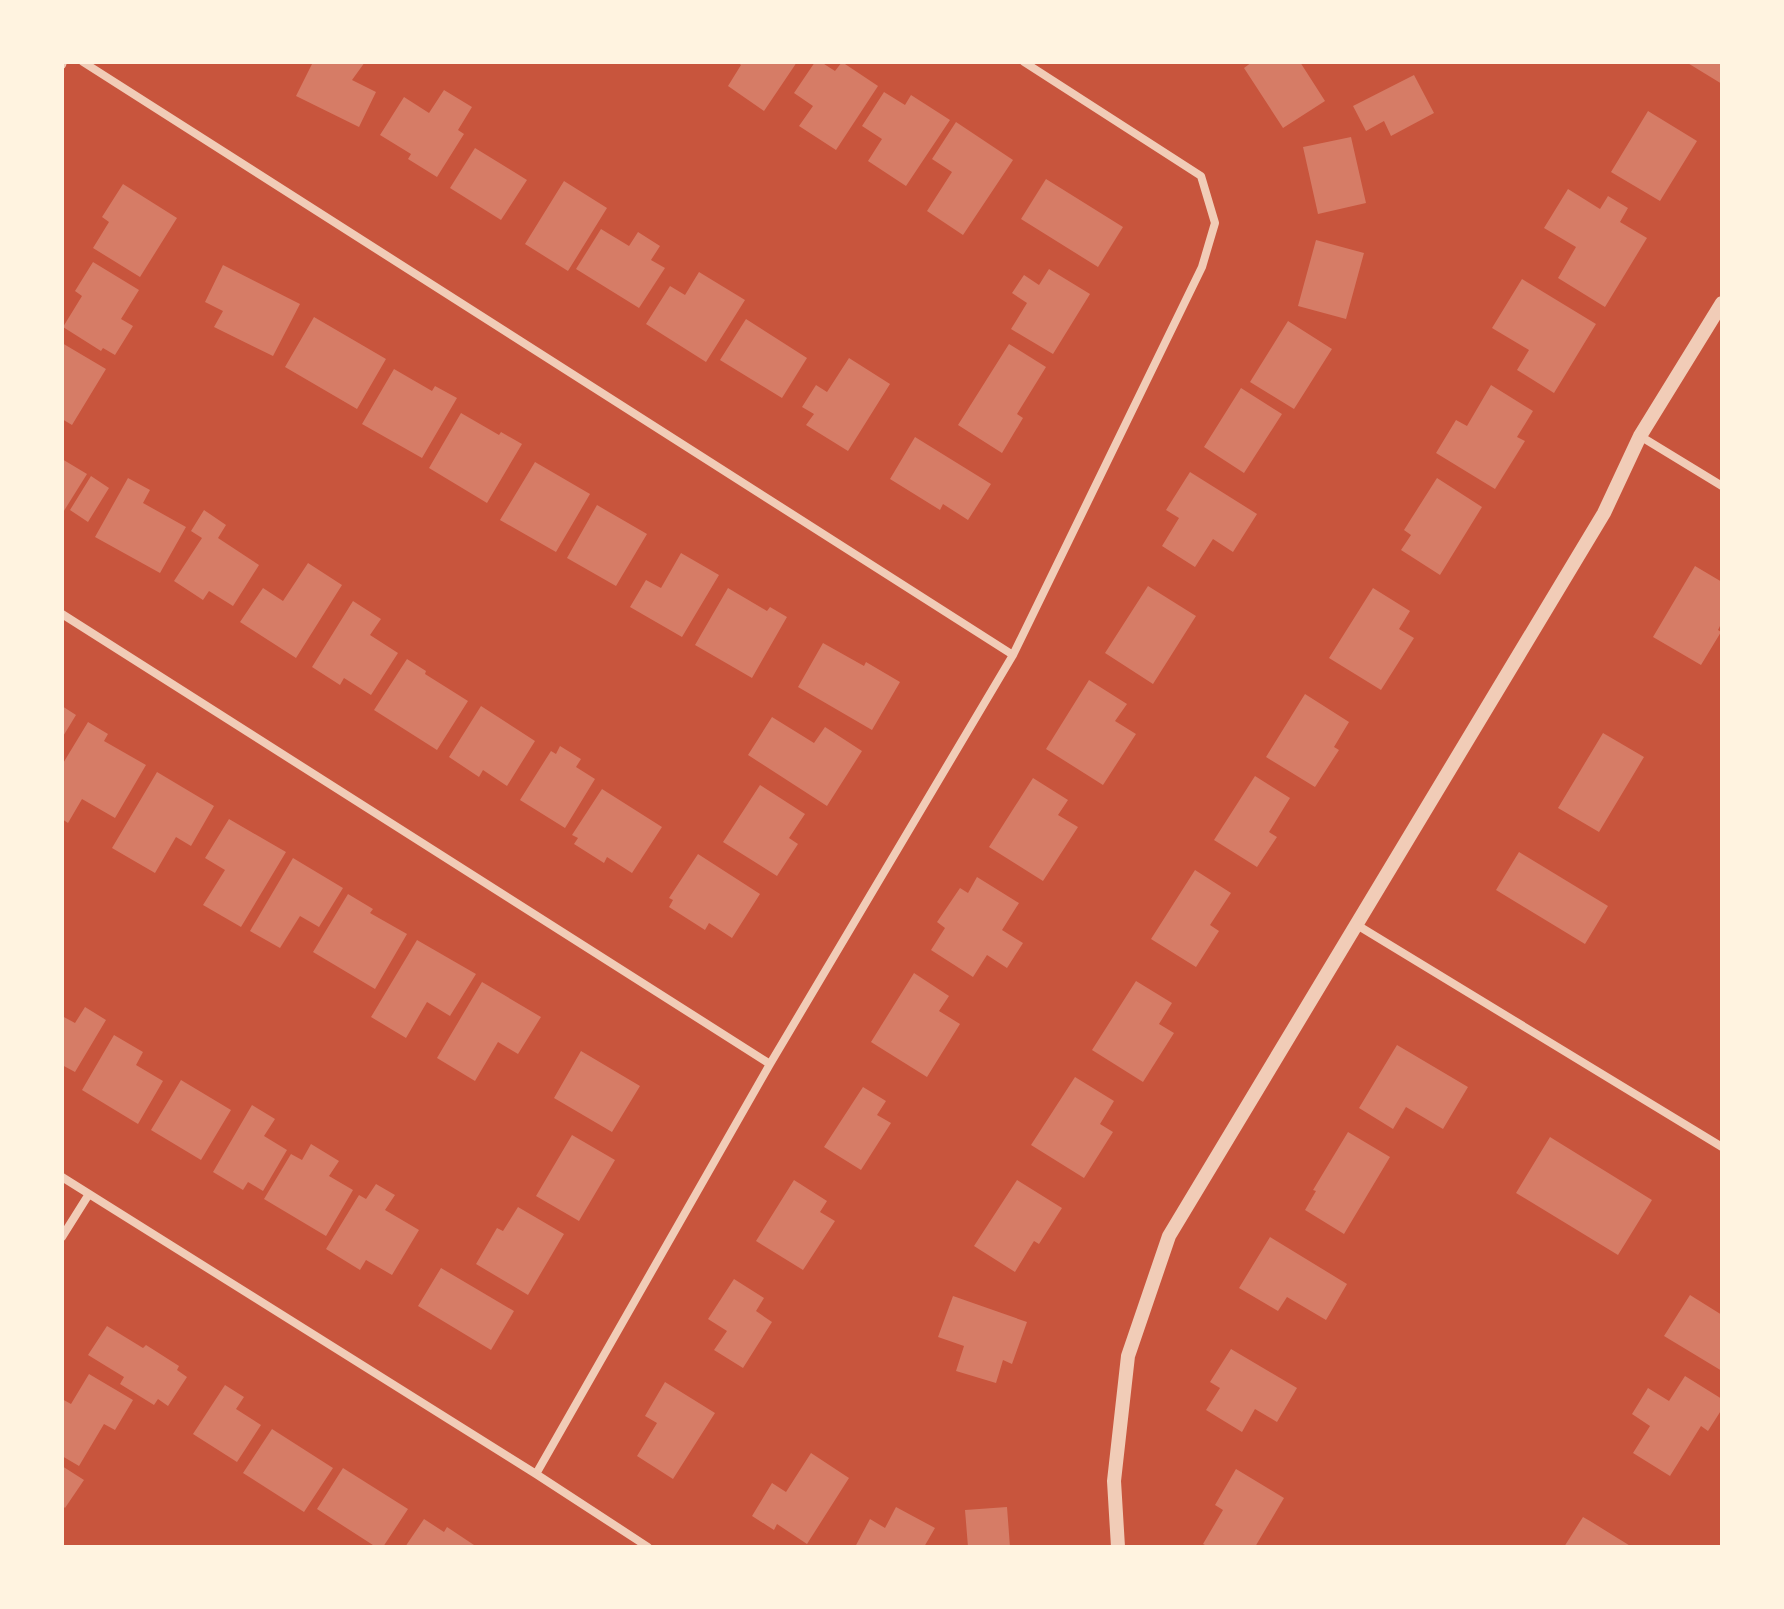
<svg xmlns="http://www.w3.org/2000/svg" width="1784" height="1609" font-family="Georgia,serif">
<rect width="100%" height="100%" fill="#c8553d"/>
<path fill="#d67c66" d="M313,62H365L352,80L376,92L359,127L296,96Z
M737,62H797L764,111L728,86L741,65Z
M815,62H821L835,71L842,62L878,86L836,150L799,126L813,106L794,93Z
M1252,62H1300L1325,101L1283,128L1244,68Z
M1686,62H1722V84Z
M1414,75L1434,113L1391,136L1384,121L1366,131L1353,106Z
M444,90L472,107L458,130L464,134L437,177L408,159L411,154L380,135L404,97L429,113Z
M884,92L905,105L911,95L950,120L906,186L868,161L882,139L862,126Z
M1648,111L1697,141L1660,201L1611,172Z
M956,122L1013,160L963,235L927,211L952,172L932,159Z
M1351,137L1366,203L1318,214L1303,147Z
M475,148L527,180L501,220L450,188Z
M1046,179L1123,227L1098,267L1021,219Z
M564,181L607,208L568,271L525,244Z
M123,184L177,218L140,277L93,248L109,222L102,217Z
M1568,189L1600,209L1608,196L1628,208L1620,222L1647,238L1605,307L1558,278L1576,247L1544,228Z
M601,229L629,246L638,232L660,246L651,260L665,268L639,308L576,269Z
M1316,240L1364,253L1346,319L1298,306Z
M93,262L139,290L121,319L133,326L115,355L103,348L101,351L63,327L82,296L75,291Z
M223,265L300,304L273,356L214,327L223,311L205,302Z
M1049,269L1090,294L1053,354L1011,329L1027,303L1012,293L1024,275L1039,285Z
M699,272L745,300L706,362L646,324L670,286L685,295Z
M1522,279L1596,324L1554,393L1517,370L1529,350L1492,328Z
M314,317L386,359L357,409L285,367Z
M746,319L807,358L782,398L720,360Z
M1288,321L1332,349L1294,409L1250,382Z
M62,343L106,369L72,425L62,419Z
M1009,344L1046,367L1017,414L1023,418L1002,453L958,425Z
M849,358L890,384L848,451L806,425L814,414L802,407L816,385L827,392Z
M394,369L432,391L435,386L457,398L422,458L362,424Z
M1491,385L1533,411L1517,437L1525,441L1495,489L1436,453L1456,420L1467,426Z
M1241,388L1282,414L1244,473L1204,447Z
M461,413L499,435L501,432L522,444L487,503L429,468Z
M915,437L991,484L968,520L943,504L940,510L890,479Z
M62,459L87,474L62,514Z
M535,462L590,494L556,552L500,520Z
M1190,472L1257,514L1233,552L1213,539L1195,567L1162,546L1179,518L1166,510Z
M91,476L109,488L88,522L70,510Z
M128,478L150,490L143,503L186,527L160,573L95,537Z
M1437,478L1482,507L1440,575L1401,550L1411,535L1404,530Z
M597,505L647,534L616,586L567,558Z
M204,510L226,525L218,538L259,565L233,606L209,591L203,600L174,581L202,538L191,531Z
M681,553L719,575L682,637L630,607L646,580L661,588Z
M308,563L342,585L296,658L240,622L263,588L283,601Z
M1695,566L1722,582V627L1720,626L1718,630L1721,632L1701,665L1653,637Z
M1148,586L1196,616L1153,684L1105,653Z
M728,588L767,611L770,607L787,617L752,678L695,645Z
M1373,588L1410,611L1399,629L1414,638L1381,690L1329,658Z
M353,601L381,619L370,635L398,653L371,695L344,678L340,685L312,667Z
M823,643L864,666L866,662L900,682L872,730L798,687Z
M407,659L426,671L425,674L468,701L437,750L374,710Z
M1089,680L1127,704L1115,721L1136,734L1103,785L1046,749Z
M1305,694L1349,722L1334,747L1339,750L1315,787L1266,757Z
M62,706L76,715L62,738Z
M481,706L535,741L507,786L483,770L479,777L449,757Z
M772,717L814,743L825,727L862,751L827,806L748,755Z
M88,722L108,734L104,741L146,765L115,818L82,799L68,823L62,819V765Z
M1603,733L1644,757L1599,832L1558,808Z
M560,746L581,759L576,767L595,779L565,828L520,800L551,751L556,754Z
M157,772L214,806L191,846L176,837L155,873L112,848Z
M1255,776L1290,798L1269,832L1277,837L1257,867L1214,840Z
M1033,778L1068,800L1058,815L1078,827L1043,881L989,847Z
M760,785L805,814L789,838L798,844L777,876L723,842Z
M602,789L662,827L632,873L607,857L604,863L574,844L578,838L572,835Z
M229,819L286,852L241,927L203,905L225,870L205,858Z
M1519,852L1608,906L1585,944L1496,890Z
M698,854L760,894L732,938L709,923L705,930L669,907L673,900L669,898Z
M293,858L343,888L319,927L300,916L280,948L250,931Z
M1195,870L1231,893L1210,925L1219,931L1196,967L1151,939Z
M977,877L1019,903L1002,930L1023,943L1007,968L987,955L973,977L931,950L945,928L937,922L960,888L968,893Z
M348,894L373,909L370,913L407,934L375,989L313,952Z
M417,940L476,974L450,1016L427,1002L406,1038L371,1017Z
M914,973L949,996L939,1011L960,1024L927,1077L871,1042Z
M1136,981L1172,1003L1159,1024L1174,1033L1143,1082L1092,1050Z
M482,982L541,1017L518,1054L498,1042L475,1081L437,1058Z
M85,1007L106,1020L75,1072L62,1065V1016L75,1023Z
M114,1035L143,1052L136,1065L163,1081L138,1124L82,1090Z
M1397,1045L1468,1087L1443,1129L1406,1107L1393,1129L1359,1108Z
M581,1051L640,1086L612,1132L554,1098Z
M1075,1077L1114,1101L1100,1124L1113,1132L1084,1178L1031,1145Z
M181,1080L231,1110L201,1160L151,1130Z
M863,1087L886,1101L877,1115L891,1123L861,1170L824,1147Z
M252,1105L275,1119L264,1136L287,1150L263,1191L248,1182L243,1190L213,1172Z
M1348,1132L1390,1157L1344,1234L1305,1210L1316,1191L1313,1190Z
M572,1135L615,1160L579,1221L536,1196Z
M1550,1137L1652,1200L1618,1255L1516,1193Z
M311,1144L339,1161L329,1176L353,1190L326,1236L264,1199L291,1154L302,1160Z
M794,1180L827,1201L820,1212L835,1221L803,1270L756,1241Z
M1017,1180L1062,1208L1039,1244L1034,1241L1015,1272L974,1246Z
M376,1184L395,1195L385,1210L419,1230L392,1275L366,1260L360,1270L326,1249L359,1195L366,1199Z
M518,1207L564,1234L528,1295L476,1264L497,1228L503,1231Z
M1270,1237L1347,1284L1326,1320L1287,1297L1278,1311L1239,1288Z
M441,1268L514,1311L491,1350L418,1306Z
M734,1279L764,1298L756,1311L772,1322L743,1368L714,1350L727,1331L708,1319Z
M1690,1295L1722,1315V1371L1664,1336Z
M953,1296L1027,1322L1012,1364L1003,1360L996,1383L956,1371L964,1346L938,1337Z
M107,1326L143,1348L146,1345L179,1366L177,1370L187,1377L168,1406L158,1399L154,1405L120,1384L124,1377L88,1355Z
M1231,1349L1297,1388L1277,1422L1255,1409L1242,1432L1206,1410L1220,1388L1210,1382Z
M89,1374L133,1400L115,1430L104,1424L79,1466L62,1456V1399L71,1404Z
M1685,1376L1722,1399V1409L1708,1431L1701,1426L1670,1476L1633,1453L1650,1426L1632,1414L1648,1388L1669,1401Z
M665,1382L715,1413L673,1479L637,1456L657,1423L645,1416Z
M225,1385L244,1397L236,1409L261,1425L237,1462L193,1434Z
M272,1429L333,1468L304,1512L243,1473Z
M811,1453L849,1478L807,1544L777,1524L774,1530L752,1516L772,1483L786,1492Z
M62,1466L84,1480L65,1508L62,1505Z
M343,1468L408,1509L383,1547H376L317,1509Z
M1236,1469L1284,1498L1255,1547H1209L1203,1544L1223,1510L1215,1505Z
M896,1507L935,1528L924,1547H855L870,1519L885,1528Z
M1007,1507L1010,1547H968L965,1510Z
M1583,1517L1590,1521L1632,1547H1564Z
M424,1519L444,1532L447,1527L477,1547H405Z"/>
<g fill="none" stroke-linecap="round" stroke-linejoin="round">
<path stroke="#f1ccb7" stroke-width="8" d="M83,62L1013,655
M62,65L63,62
M1640,436L1722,486
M62,614L770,1064
M1357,925L1722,1147
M62,1177L536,1474L648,1547
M62,1237L89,1194
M536,1474L770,1064L1013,655L1202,267L1215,223L1201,176L1024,62"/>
<path stroke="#f1ccb7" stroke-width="14" d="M1118,1547L1114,1481L1128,1356L1169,1236L1604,513L1640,436L1722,303"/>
</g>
<rect width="1784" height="1609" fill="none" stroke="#fff3e0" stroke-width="128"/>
</svg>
